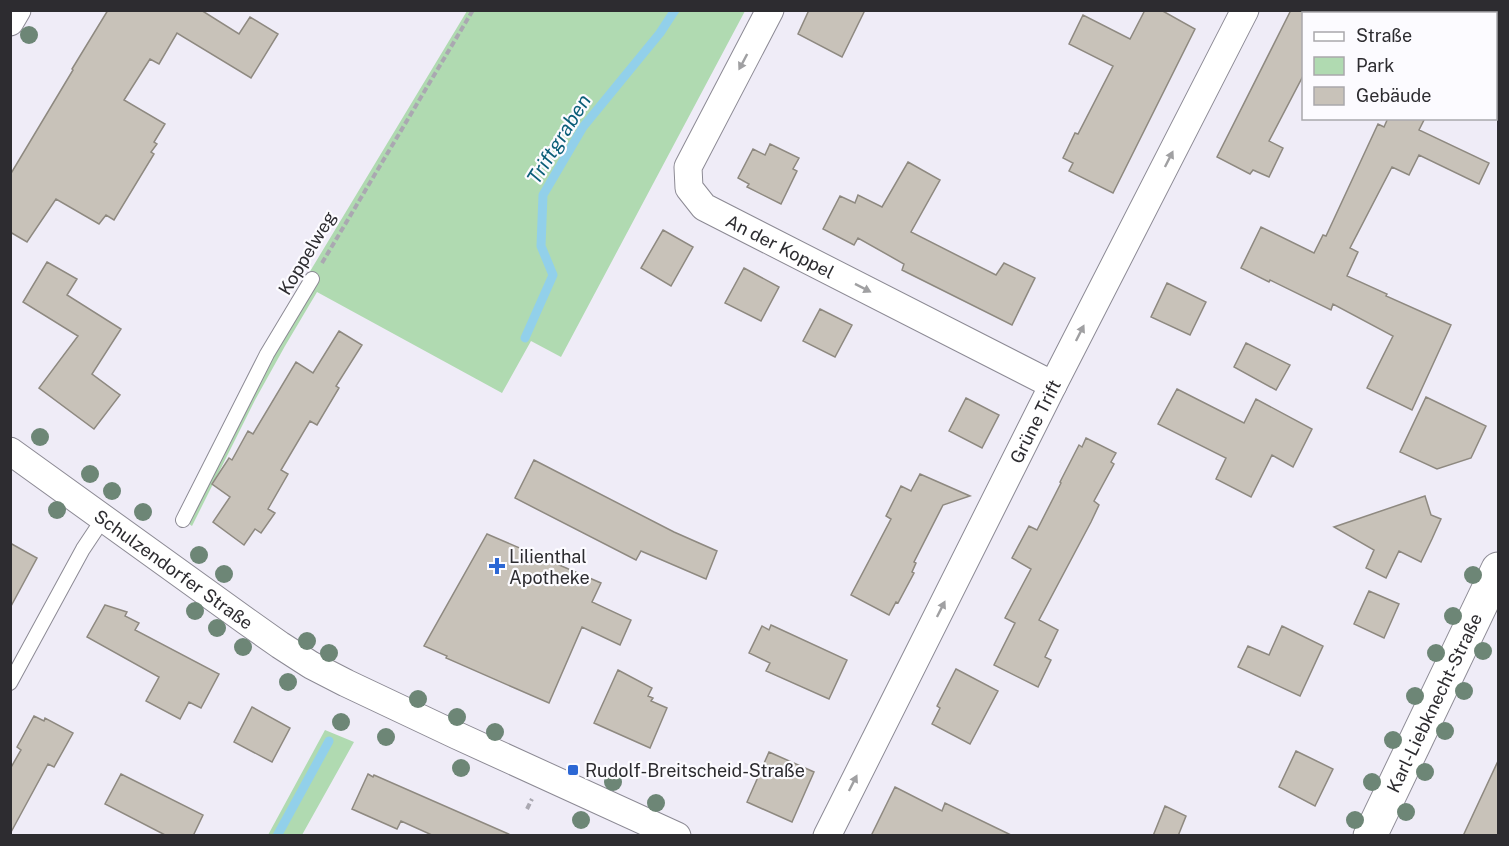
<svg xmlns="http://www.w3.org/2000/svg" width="1509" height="846" font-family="'Public Sans',sans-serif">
<rect width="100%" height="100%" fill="#efecf7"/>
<path fill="#b0dab1" d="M467,11H745L561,357L531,341L502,393L317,292L285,346L255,400L192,526L178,516L303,283Z
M325,730L354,742L302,835H268Z"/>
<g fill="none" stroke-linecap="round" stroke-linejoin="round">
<path stroke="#92d0ea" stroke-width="9" d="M525,338L553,275L541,246L543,195L583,127L660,33L675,10
M277,836L329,741"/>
</g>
<path fill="#c8c2b9" stroke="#8e8980" stroke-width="1.5" d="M108,10H201L239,34L250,17L278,34L251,78L177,33L159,64L150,59L124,100L165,124L154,142L157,144L151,152L154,154L114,220L106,215L99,224L56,199L27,242L10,232V175L73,70L72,69Z
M809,10H865L842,57L798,34Z
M1145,10H1161L1195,29L1113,193L1069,171L1073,163L1063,158L1075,133L1078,134L1113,66L1069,44L1083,15L1130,39Z
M1291,10H1304V74L1269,141L1283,148L1269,177L1253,170L1250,174L1217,157Z
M1388,118H1425L1419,130L1489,163L1479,184L1419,155L1409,175L1392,167L1350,248L1358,252L1347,276L1387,294L1386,296L1451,325L1412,410L1367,388L1393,336L1333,304L1331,310L1270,280L1269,282L1241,268L1261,227L1314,253L1323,235L1326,236L1378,124L1384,127Z
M770,144L799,158L793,169L797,171L781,204L747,187L749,184L738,178L753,149L765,155Z
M908,162L940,180L911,232L996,275L1004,263L1035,278L1012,325L902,270L904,264L858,238L854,245L823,229L840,196L855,203L858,195L882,207Z
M663,230L693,247L671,286L641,268Z
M47,262L77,279L67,295L121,329L92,374L120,395L94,429L39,388L78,336L23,302Z
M744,268L779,287L761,321L725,303Z
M1167,283L1206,302L1190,335L1151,317Z
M820,309L852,325L835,357L803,341Z
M339,331L362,345L336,386L339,388L317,425L310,421L281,470L288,474L268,509L275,513L261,533L255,529L244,545L213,522L230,497L212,484L229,458L232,460L248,431L253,434L296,362L313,373Z
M1246,343L1290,365L1276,390L1234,367Z
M1177,389L1244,423L1256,399L1312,429L1293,467L1272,455L1251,497L1216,479L1226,458L1158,424Z
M1426,397L1486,426L1471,458L1437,469L1400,452Z
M966,398L999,415L982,448L949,431Z
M1086,438L1116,453L1111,462L1114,464L1094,501L1099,505L1091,522L1039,620L1058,630L1045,657L1051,660L1038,687L994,665L1015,623L1005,618L1031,569L1012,558L1029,526L1037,530L1061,483L1060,482L1079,445L1082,447Z
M534,460L674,532L717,551L706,579L641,551L636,560L515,498Z
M920,474L970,496L943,505L914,562L916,563L912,572L914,573L898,603L896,602L889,615L851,595L891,519L886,516L901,486L911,491Z
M1425,496L1431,515L1441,519L1432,539L1421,562L1399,551L1386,578L1366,568L1374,550L1334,527Z
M487,534L601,583L592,602L631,620L620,645L582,627L549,703L446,658L447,656L424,646Z
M10,543L37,558L10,608Z
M1369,591L1399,604L1384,638L1354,624Z
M105,605L127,612L125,616L139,623L135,630L219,674L201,708L189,702L180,719L146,701L159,677L87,637Z
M771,625L847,660L829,699L766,671L770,663L749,653L762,626L769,630Z
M1282,626L1323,646L1300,696L1238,667L1248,646L1269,655Z
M956,669L998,691L970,744L932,724L940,708L937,706Z
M618,670L652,688L648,696L653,698L651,701L667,708L650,748L594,723Z
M252,707L290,728L272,762L234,742Z
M34,716L44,721L45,718L73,733L54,767L48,764L10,834V769L21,750L17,747Z
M1296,751L1333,769L1315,806L1279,787Z
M769,752L814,772L792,822L747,802Z
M1498,761V836H1463Z
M121,774L203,815L193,836H167L105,804Z
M368,774L373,777L374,775L513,836H434L401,821L397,829L352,809Z
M895,787L942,811L945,803L1013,836H871Z
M1165,806L1186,816L1178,836H1153Z"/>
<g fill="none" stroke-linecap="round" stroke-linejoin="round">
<g stroke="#8c8a94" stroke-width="16">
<path id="lane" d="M183,520L267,354L312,279
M10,683L83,549L103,519"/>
</g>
<g stroke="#8c8a94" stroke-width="29">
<g id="street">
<path id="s1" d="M770,10L688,167L689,188L704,207L1053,385"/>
<path d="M10,22L17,10"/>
<path id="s2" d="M10,451L246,621L280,645L311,665L346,683L456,735L677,836"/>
<path id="s3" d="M827,836L1053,385L1245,10"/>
</g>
</g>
<g stroke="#8c8a94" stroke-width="35">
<g id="secondary">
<path id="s4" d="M1370,836L1498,569"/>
</g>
</g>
<path stroke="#aaa8b1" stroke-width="4" stroke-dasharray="6 3" stroke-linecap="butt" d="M322,263L473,10
M527,809L532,799"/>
<use href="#lane" stroke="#fff" stroke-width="14"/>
<use href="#street" stroke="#fff" stroke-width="27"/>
<use href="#secondary" stroke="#fff" stroke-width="33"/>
</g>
<g fill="#6d8676">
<circle cx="29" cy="35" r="9"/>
<circle cx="40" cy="437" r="9"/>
<circle cx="90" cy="474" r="9"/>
<circle cx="112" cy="491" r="9"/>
<circle cx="57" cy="510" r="9"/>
<circle cx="143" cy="512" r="9"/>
<circle cx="199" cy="555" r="9"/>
<circle cx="224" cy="574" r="9"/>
<circle cx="1473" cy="575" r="9"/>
<circle cx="195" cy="611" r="9"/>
<circle cx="1453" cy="616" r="9"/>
<circle cx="217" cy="628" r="9"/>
<circle cx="307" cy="641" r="9"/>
<circle cx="243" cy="647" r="9"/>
<circle cx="1483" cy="651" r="9"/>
<circle cx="329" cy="653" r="9"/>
<circle cx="1436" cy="653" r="9"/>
<circle cx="288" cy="682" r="9"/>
<circle cx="1464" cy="691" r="9"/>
<circle cx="1415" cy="696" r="9"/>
<circle cx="418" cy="699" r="9"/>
<circle cx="457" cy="717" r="9"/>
<circle cx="341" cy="722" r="9"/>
<circle cx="1445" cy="731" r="9"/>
<circle cx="495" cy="732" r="9"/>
<circle cx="386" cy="737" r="9"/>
<circle cx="1393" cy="740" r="9"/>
<circle cx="461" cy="768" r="9"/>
<circle cx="1425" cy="772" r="9"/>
<circle cx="613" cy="782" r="9"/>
<circle cx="1372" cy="782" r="9"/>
<circle cx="656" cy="803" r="9"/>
<circle cx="1406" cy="812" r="9"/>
<circle cx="581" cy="820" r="9"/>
<circle cx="1355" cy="820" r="9"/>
</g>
<defs><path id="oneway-solid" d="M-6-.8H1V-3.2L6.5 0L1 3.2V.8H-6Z" transform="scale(1.5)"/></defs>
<g fill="#a0a0a2">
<use href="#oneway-solid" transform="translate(743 62) rotate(118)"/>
<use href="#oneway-solid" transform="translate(1169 159) rotate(-63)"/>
<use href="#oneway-solid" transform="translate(863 288) rotate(27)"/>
<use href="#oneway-solid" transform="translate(1080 333) rotate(-63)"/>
<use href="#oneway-solid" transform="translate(941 609) rotate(-63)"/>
<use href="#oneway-solid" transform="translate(853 783) rotate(-63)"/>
</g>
<g fill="#2c67d4" stroke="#fcfbff" stroke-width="2">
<path d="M494 557h6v6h6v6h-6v6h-6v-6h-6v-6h6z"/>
<rect x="567" y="764" width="12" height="12" rx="3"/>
</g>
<g text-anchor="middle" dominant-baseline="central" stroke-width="4.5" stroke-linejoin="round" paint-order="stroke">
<g font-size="18" fill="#2d2c30" stroke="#fcfbff">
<text stroke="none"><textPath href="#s1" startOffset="308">An der Koppel</textPath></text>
<text transform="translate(307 253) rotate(-59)">Koppelweg</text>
<text stroke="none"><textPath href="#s3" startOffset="464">Grüne Trift</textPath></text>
<text stroke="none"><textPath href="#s2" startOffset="202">Schulzendorfer Straße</textPath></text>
<text stroke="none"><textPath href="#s4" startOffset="148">Karl-Liebknecht-Straße</textPath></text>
</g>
<g font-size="18" fill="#2d2c30" stroke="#fcfbff" text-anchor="start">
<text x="509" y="556">Lilienthal<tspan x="509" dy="21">Apotheke</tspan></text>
<text x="585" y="770">Rudolf-Breitscheid-Straße</text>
</g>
<g font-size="20" font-style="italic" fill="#0b5e78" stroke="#fcfbff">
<text transform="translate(559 139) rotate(-58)">Triftgraben</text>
</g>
</g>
<rect width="1509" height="846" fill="none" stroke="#2d2c30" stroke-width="24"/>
<rect x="1302" y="12" width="195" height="108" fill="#fcfbff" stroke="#a9a8ac" stroke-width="1.5"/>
<rect x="1314" y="32" width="30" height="9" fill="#ffffff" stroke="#a9a8ac" stroke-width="1.5"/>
<text x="1356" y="42" font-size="18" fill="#2d2c30">Straße</text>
<rect x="1314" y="57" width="30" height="18" fill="#b0dab1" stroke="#a9a8ac" stroke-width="1.5"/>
<text x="1356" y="72" font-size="18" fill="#2d2c30">Park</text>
<rect x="1314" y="87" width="30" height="18" fill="#c8c2b9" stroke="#a9a8ac" stroke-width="1.5"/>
<text x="1356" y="102" font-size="18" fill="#2d2c30">Gebäude</text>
</svg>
